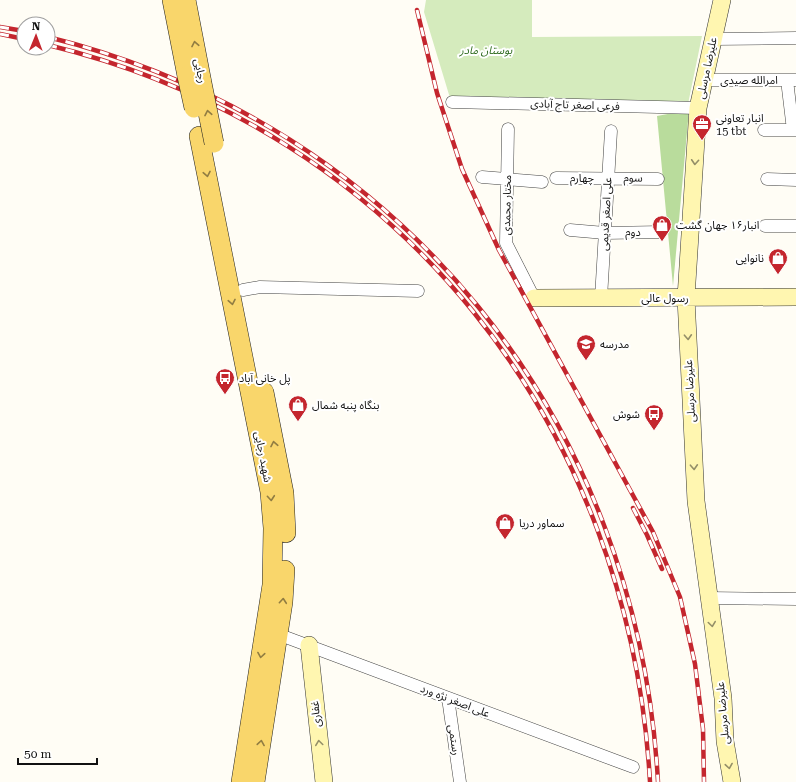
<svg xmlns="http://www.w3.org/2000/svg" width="796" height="782" font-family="'Roboto Serif','Noto Sans Arabic',serif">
<rect width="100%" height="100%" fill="#fffdf5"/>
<path fill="#d5ebbd" d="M426,0H532V37L702,36L688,104L450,98L424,12Z"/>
<path fill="#b9dc9c" d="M689,110L673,286L657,116Z"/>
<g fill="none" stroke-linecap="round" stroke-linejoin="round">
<g stroke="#444" stroke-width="13">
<path id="street" d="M713,39L796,38
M703,80H796
M787,80L793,130
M452,102L698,108
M508,129L506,243L534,298
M764,130H796
M482,177L542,182
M556,178L658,179
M767,179L796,180
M765,226H796
M570,230L605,233L661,232
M243,290L260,287L418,291
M601,298L611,131
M709,598L796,599
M272,632L633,767
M448,698L460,782"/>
</g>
<g stroke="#333" stroke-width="18">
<path id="secondary" d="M722,0L698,108L686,298L696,501L723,698L725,741L732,782
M534,298L796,297
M309,645L324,782"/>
</g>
<g stroke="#222" stroke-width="20">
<path id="primary" d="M172,0L187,76
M186,0L202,83
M199,136L270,492L273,528L272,585L241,782
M264,392L284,493L286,533
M255,782L283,602L285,570"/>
</g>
<use href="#street" stroke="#fff" stroke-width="12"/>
<use href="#secondary" stroke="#fff6b0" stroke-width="17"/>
<use href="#primary" stroke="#f9d66b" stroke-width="19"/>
<g stroke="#c4262e" stroke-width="4.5">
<path id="rail" d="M417,10L437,93L462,169L499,250L653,532L680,597L695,664L703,729L704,782
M0,27L24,31
M0,34L24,39
M48,37C402,125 638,420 658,782
M48,45C399,130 630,425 650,782
M633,508L647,535L662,569"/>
</g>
<use href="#rail" stroke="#fff" stroke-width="3" stroke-dasharray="9" stroke-linecap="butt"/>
<g stroke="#222" stroke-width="20" stroke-linecap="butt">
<path id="primary-bridge" d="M187,76L194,108
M202,83L214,143"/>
</g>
<use href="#primary-bridge" stroke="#f9d66b" stroke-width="19"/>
</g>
<defs><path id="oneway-chevron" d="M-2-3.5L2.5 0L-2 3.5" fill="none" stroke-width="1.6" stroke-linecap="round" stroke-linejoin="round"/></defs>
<g stroke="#917d42">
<use href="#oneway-chevron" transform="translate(195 44) rotate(-101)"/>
<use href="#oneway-chevron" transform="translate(208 113) rotate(-101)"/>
<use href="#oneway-chevron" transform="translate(207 174) rotate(79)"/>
<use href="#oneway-chevron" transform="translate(232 302) rotate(79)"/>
<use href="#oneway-chevron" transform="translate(274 444) rotate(-101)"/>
<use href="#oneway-chevron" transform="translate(271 498) rotate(85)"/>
<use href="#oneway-chevron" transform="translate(283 601) rotate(-85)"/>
<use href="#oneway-chevron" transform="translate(261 655) rotate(99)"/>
<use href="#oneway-chevron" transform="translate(261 743) rotate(-81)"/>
</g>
<g stroke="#948f68">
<use href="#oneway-chevron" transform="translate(695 162) rotate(94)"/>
<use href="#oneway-chevron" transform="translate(688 337) rotate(87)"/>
<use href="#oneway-chevron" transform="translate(694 467) rotate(87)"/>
<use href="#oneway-chevron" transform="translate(712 624) rotate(82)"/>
<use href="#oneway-chevron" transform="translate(319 743) rotate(-98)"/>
<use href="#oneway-chevron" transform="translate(729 766) rotate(81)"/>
</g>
<defs>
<g id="office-pin" transform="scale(1)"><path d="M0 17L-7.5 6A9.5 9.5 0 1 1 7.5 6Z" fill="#c4262e" stroke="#fff"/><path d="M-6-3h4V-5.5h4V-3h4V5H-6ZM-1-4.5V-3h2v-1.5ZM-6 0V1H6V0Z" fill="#fff"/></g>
<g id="shop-pin" transform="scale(1)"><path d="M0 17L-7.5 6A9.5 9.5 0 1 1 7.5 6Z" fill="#c4262e" stroke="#fff"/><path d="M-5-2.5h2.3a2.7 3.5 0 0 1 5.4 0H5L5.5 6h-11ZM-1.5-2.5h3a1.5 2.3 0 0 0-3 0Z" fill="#fff"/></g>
<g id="school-pin" transform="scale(1)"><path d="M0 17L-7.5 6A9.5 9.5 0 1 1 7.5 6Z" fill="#c4262e" stroke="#fff"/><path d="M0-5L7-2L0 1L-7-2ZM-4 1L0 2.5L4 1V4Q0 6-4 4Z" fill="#fff"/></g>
<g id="bus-pin" transform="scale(1)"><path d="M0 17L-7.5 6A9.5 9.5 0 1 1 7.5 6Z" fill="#c4262e" stroke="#fff"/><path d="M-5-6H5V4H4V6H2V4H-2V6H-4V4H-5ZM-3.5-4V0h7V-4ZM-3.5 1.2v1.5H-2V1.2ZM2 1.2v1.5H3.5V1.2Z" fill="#fff"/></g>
</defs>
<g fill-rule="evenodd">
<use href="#office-pin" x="702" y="124"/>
<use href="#shop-pin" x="662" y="225"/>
<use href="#shop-pin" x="778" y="258"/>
<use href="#school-pin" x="586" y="344"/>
<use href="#bus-pin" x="225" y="378"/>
<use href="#shop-pin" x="298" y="405"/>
<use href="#bus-pin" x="654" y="414"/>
<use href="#shop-pin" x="505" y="523"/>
</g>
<g text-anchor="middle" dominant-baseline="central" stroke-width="4" stroke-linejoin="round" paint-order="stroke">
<g font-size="11" font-style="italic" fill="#2f6b1f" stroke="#fff">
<text x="486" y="50">بوستان مادر</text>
</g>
<g font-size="11" fill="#111" stroke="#fff">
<text transform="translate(707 68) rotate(-78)">علیرضا مرسلی</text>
<text transform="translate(200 71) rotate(79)">رجایی</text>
<text x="749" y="80">امرالله صیدی</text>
<text transform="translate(575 105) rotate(2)">فرعی اصغر تاج آبادی</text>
<text x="582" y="178">چهارم</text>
<text transform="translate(633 178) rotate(1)">سوم</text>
<text transform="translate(507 205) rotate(-89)">مختار محمدی</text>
<text transform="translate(606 214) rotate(-87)">علی اصغر قدیمی</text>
<text x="633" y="232">دوم</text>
<text x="665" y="298">رسول عالی</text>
<text transform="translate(690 391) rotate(-93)">علیرضا مرسلی</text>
<text transform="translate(263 457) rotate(79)">شهید رجایی</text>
<text transform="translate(455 701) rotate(21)">علی اصغر نژه ورد</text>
<text transform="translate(723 713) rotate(-95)">علیرضا مرسلی</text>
<text transform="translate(316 714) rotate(-96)">غفاری</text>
<text transform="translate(454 740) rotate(81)">رستمی</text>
</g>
<g font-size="11" fill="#111" stroke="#fff" text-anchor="start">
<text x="716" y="118">انبار تعاونی<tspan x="716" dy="13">15 tbt</tspan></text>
<text x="676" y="225">انبار۱۶ جهان گشت</text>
<text x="764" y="258" text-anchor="end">نانوایی</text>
<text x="600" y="344">مدرسه</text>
<text x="239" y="378">پل خانی آباد</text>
<text x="312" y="405">بنگاه پنبه شمال</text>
<text x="640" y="414" text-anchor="end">شوش</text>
<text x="519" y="523">سماور دریا</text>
</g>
</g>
<g transform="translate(36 36) rotate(1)"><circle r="19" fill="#ffffff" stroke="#a0a0a0"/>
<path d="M0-3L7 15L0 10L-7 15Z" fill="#c4262e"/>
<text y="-6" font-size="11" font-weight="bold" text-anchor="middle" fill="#111111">N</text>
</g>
<path d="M18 758v6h79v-6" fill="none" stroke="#111111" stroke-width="2"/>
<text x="24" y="758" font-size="12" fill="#111111" stroke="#ffffff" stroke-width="3" paint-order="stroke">50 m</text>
</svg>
